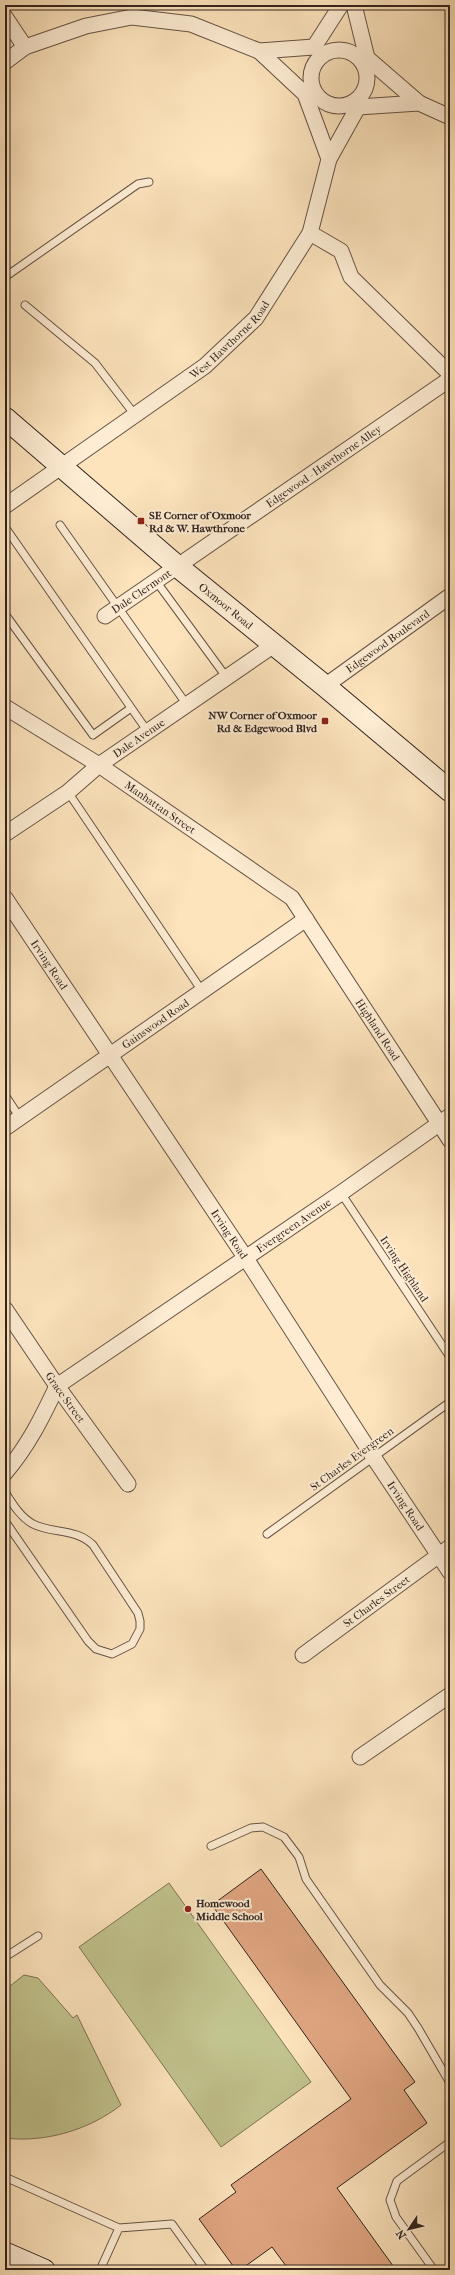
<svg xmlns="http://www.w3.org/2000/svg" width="455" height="2275" font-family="'IM FELL French Canon',serif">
<rect width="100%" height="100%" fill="#fde4bd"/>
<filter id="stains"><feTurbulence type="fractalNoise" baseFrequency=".005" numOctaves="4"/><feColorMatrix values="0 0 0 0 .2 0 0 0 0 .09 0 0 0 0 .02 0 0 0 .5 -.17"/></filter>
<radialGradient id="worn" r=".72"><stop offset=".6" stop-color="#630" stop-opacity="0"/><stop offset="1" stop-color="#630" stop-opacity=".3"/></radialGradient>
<path fill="#c2c48f" stroke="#7a7456" d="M169,1883L311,2082L221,2147L79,1947Z
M24,1975L38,1978L73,2018L77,2015L121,2105C89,2130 45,2143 5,2138V1990Z"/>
<path fill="#e1a783" stroke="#32231d" d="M261,1869L415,2082L404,2090L427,2123L337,2188L396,2270H289L272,2247L240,2270H236L199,2219L236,2192L231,2185L351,2099L212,1905Z"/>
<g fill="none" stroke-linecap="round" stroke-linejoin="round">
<g stroke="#655345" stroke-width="9">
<path id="lane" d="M5,277L138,184L149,182
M25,305L95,363L135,415
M60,525L187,705
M5,527L148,732
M156,581L227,678
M5,614L93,735L131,708
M68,792L202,991
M5,1095L20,1118
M341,1193L450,1357
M5,1492C12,1503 20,1517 33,1524C53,1534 76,1528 93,1545L138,1613L140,1621V1629L132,1644L112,1654L96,1649L88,1641L5,1521
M267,1534L450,1402
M211,1846L251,1828L263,1827L284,1837L299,1857L306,1879L380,1985L408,2013L418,2028L450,2083
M5,1957L38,1936
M5,2177L119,2228L100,2270
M119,2228L172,2224L205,2270
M434,2270L396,2217L390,2200L397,2181L450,2142"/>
</g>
<g stroke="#655345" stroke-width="17">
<g id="street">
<path d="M354,5L367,58"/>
<path d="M5,17L25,47"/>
<path d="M314,47L341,5"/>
<circle cx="339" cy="78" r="28"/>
<path d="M259,51L314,47"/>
<path d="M367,58L419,103L450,117"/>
<path d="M5,62L25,47L86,26L132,17L191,24L259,51L305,94L329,159"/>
<path d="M358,107L419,103"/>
<path d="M310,233L341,251L351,277L450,374"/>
<path id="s1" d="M5,506L205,366L256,318L310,233L329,159L358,107"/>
<path id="s2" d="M105,616L450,379"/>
<path id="s3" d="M325,686L450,596"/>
<path id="s4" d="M5,707L99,765L292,898L450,1140"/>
<path id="s5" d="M5,834L68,792L99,765L274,645"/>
<path id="s6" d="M5,898L245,1257L374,1458L450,1572"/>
<path id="s7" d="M5,1128L306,919"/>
<path id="s8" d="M5,1309L57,1386L128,1484"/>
<path id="s9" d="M57,1386L341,1193L450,1116"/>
<path d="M5,1473C28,1446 42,1418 57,1386"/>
<path id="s10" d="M303,1655L450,1547"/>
<path d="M360,1757L450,1695"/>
</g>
</g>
<g stroke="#32231d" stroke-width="23">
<g id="secondary">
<path id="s11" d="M5,418L177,566L325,686L450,791"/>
<path d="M5,2253L44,2270"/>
</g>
</g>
<use href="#lane" stroke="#feedd4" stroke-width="7"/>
<use href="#street" stroke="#feedd4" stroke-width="15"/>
<use href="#secondary" stroke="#feedd4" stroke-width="21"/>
</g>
<g fill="#8f2418" stroke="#feedd4" stroke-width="1.5">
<rect x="137" y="517" width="8" height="8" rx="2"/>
<rect x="321" y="717" width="8" height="8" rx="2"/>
<circle cx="188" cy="1909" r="4"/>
</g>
<g text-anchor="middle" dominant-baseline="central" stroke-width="4" stroke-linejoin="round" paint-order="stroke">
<g font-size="11" fill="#32231d" stroke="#feedd4">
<text stroke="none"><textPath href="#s1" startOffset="280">West Hawthorne Road</textPath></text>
<text stroke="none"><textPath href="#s2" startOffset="265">Edgewood - Hawthorne Alley</textPath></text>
<text stroke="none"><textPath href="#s2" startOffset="44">Dale Clermont</textPath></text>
<text stroke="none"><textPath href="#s11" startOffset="290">Oxmoor Road</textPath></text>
<text stroke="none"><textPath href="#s3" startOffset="77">Edgewood Boulevard</textPath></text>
<text stroke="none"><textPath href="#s5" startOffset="165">Dale Avenue</textPath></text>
<text stroke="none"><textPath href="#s4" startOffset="185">Manhattan Street</textPath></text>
<text stroke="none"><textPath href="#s6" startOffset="80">Irving Road</textPath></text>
<text stroke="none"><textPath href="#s7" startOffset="183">Gainswood Road</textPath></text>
<text stroke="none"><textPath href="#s4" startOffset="502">Highland Road</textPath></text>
<text stroke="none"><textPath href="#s9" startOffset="286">Evergreen Avenue</textPath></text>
<text stroke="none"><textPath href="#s6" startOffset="404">Irving Road</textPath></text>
<text transform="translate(404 1269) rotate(56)">Irving Highland</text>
<text stroke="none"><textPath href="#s8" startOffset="107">Grace Street</textPath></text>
<text transform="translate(352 1459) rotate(-36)">St Charles Evergreen</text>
<text stroke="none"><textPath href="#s6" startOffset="728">Irving Road</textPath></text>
<text stroke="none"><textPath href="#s10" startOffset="91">St Charles Street</textPath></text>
</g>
<g font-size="11" font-weight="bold" fill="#32231d" stroke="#feedd4" text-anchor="start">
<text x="149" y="515">SE Corner of Oxmoor<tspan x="149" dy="13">Rd &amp; W. Hawthrone</tspan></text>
<text x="317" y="715" text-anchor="end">NW Corner of Oxmoor<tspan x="317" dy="13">Rd &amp; Edgewood Blvd</tspan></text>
<text x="196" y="1903">Homewood<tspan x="196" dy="13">Middle School</tspan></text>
</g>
</g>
<rect width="455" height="2275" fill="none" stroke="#fde4bd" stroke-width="20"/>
<rect x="6" y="6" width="443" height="2263" fill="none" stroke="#32231d" stroke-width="2"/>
<rect x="10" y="10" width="435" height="2255" fill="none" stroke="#32231d"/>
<g transform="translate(409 2229) rotate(235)" stroke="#feedd4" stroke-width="3" paint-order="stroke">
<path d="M0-3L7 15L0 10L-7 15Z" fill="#32231d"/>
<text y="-6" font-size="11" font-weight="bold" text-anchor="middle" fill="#32231d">N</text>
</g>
<rect width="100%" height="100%" filter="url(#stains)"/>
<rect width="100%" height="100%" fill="url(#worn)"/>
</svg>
